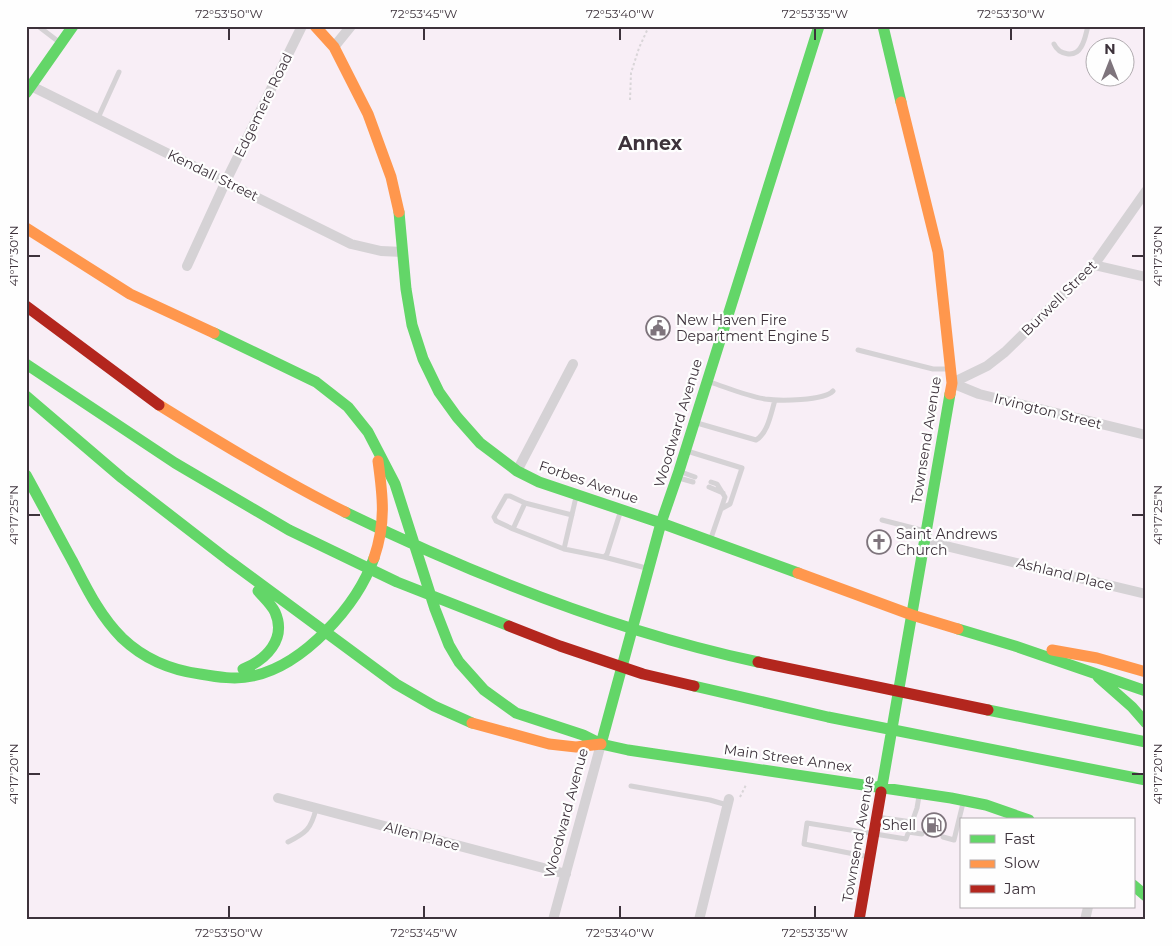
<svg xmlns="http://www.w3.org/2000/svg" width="1172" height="946" font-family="Montserrat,sans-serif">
<rect width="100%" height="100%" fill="#f8eef6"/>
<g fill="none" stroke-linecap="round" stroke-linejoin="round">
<path stroke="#d9d5d8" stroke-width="2" stroke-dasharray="2.5 2.5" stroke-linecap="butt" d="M630,100L631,73L639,48L649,26
M740,797L746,785"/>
<path stroke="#d5d2d5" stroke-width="5" d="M38,26L59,42
M1054,44C1059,55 1075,58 1081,47C1085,41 1086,33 1088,26
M98,118L119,72
M858,350L933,369H948
M710,382C728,388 747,396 765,399C779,401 824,401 833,391
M697,423L756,440C768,433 771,413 775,400
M687,451L742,468L730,504L721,509L711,538
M681,472L695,477
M679,478L693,482
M711,482L717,484L725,497L721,509
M709,487L723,493
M576,497L564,549L604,557L607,554L620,513
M525,503L513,529L564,549
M882,520L925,531
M513,529L496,521L494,517L506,496H510L525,503L572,515
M604,557L646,568
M631,786L710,800L727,805
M877,817L912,822
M908,832L922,834
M943,837L954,840L963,803
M288,842C306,833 311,829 316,809
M869,857L804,844L807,823L906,839L917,808L919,796"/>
<path stroke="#d5d2d5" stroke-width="10" d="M334,47L351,26
M27,84L351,244L381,251L403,252
M1094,265L1146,277
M187,266L226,181L302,26
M952,383L987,366L1005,352L1094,265L1146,191
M952,383L979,394L1146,435
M517,471L573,364
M925,541L1146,594
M278,798L566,874
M553,920L601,744
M699,920L729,799
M1085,920L1088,907"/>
<path stroke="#63d668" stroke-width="11" d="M883,26L901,102
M26,93L73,26
M399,212L406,289L412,325L423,359L439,392L457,417L480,443L517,471L539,482L661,523L798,573
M214,333L316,382L348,407L368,432L395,484L435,609L449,645L459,662L484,690L516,713L583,735L601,744
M26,364L175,463L289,530L397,582L509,626
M26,396L122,478L228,560L396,684L434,706L472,723
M26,475C42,504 57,533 73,562C87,589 100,616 122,638C144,659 170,670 200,674C217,677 236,680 253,676C304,665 357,606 374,558
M345,512C474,575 617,632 758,662
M661,523L679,471L819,26
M958,629L1015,646L1146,691
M243,669C266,660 287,639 275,612C271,604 264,598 258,591
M1098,677L1132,707L1146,723
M694,686L828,717L1146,780
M988,710L1146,742
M601,744L628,750L951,798L986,805L1029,820
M601,744L661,523
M881,792L950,394
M1133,885L1146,896"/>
<path stroke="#ff974d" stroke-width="11" d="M315,26L334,47L368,114L391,177L399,212
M901,102L938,252L952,383L950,394
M26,228L130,294L214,333
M159,405C220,443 281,480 345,512
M374,558C386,523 383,497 378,461
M798,573L912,615L958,629
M1052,650L1097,658L1146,672
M472,723L549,744L576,747L601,744"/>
<path stroke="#b3261e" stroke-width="11" d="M26,306L159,405
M509,626L560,646L643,674L694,686
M758,662L988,710
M859,920L881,792"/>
</g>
<path fill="none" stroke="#3d323b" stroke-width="2" d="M229,28V40M424,28V40M620,28V40M815,28V40M1011,28V40M28,256H40M1132,256H1144M28,515H40M1132,515H1144M28,774H40M1132,774H1144M229,906V918M424,906V918M620,906V918M815,906V918"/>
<defs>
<g id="civic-ring" transform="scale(1.25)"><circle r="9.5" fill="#fefefe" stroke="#7e747c" stroke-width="1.5"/><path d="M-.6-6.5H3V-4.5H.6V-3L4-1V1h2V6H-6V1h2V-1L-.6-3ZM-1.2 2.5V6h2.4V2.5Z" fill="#7e747c"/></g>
<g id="church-ring" transform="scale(1.25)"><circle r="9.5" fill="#fefefe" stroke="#7e747c" stroke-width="1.5"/><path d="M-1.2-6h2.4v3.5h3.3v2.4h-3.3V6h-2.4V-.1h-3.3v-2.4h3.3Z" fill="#7e747c"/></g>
<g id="fuel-ring" transform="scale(1.25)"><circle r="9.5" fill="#fefefe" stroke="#7e747c" stroke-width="1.5"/><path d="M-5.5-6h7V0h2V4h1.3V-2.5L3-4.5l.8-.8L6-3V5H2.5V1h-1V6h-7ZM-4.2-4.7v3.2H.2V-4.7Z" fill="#7e747c"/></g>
</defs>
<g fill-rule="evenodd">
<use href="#civic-ring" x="658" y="328"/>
<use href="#church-ring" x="879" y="542"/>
<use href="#fuel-ring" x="934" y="825"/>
</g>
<g text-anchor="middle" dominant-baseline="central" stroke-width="4.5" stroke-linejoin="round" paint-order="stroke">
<g font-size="14" fill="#3d323b" stroke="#fefefe">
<text transform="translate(263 105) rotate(-64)">Edgemere Road</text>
<text transform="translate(213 175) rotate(26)">Kendall Street</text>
<text transform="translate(1059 298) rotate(-45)">Burwell Street</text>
<text transform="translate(1048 411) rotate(14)">Irvington Street</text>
<text transform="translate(678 423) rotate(-73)">Woodward Avenue</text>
<text transform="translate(926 440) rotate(-81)">Townsend Avenue</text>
<text transform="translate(589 482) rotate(19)">Forbes Avenue</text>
<text transform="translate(1065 574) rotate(14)">Ashland Place</text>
<text transform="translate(788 758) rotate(8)">Main Street Annex</text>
<text transform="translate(566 813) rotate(-75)">Woodward Avenue</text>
<text transform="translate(422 836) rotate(15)">Allen Place</text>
<text transform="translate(858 839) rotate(-80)">Townsend Avenue</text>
</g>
<g font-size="14" fill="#3d323b" stroke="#fefefe" text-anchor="start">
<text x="676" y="320">New Haven Fire<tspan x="676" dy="16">Department Engine 5</tspan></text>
<text x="896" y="534">Saint Andrews<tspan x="896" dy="16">Church</tspan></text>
<text x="916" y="825" text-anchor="end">Shell</text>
</g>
<g font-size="19" font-weight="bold" fill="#3d323b" stroke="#fefefe">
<text x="650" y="143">Annex</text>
</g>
</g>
<rect width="1172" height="946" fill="none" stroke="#fefefe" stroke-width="55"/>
<rect x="960" y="818" width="175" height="90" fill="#fefefe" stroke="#b1acb0"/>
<rect x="970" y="835" width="25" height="8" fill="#63d668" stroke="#b1acb0"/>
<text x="1004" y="844" font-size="15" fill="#3d323b">Fast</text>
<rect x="970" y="860" width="25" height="8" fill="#ff974d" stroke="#b1acb0"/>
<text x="1004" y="868" font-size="15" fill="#3d323b">Slow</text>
<rect x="970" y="885" width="25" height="8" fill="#b3261e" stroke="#b1acb0"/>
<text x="1004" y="894" font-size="15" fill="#3d323b">Jam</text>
<g transform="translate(1110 62)"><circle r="24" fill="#fefefe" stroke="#b1acb0"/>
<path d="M0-4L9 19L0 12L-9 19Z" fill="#7e747c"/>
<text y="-8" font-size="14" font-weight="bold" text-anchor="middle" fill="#3d323b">N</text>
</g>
<rect x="28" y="28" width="1116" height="890" fill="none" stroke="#3d323b" stroke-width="2"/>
<g font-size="12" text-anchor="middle" fill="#3d323b">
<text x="229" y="18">72°53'50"W</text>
<text x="424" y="18">72°53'45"W</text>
<text x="620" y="18">72°53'40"W</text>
<text x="815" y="18">72°53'35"W</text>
<text x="1011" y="18">72°53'30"W</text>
<text transform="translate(14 256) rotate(-90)" y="4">41°17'30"N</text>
<text transform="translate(1158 256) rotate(-90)" y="4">41°17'30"N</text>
<text transform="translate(14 515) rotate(-90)" y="4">41°17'25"N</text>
<text transform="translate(1158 515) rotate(-90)" y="4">41°17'25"N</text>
<text transform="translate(14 774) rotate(-90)" y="4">41°17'20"N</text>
<text transform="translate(1158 774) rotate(-90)" y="4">41°17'20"N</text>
<text x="229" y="937">72°53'50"W</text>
<text x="424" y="937">72°53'45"W</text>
<text x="620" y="937">72°53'40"W</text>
<text x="815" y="937">72°53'35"W</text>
</g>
</svg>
